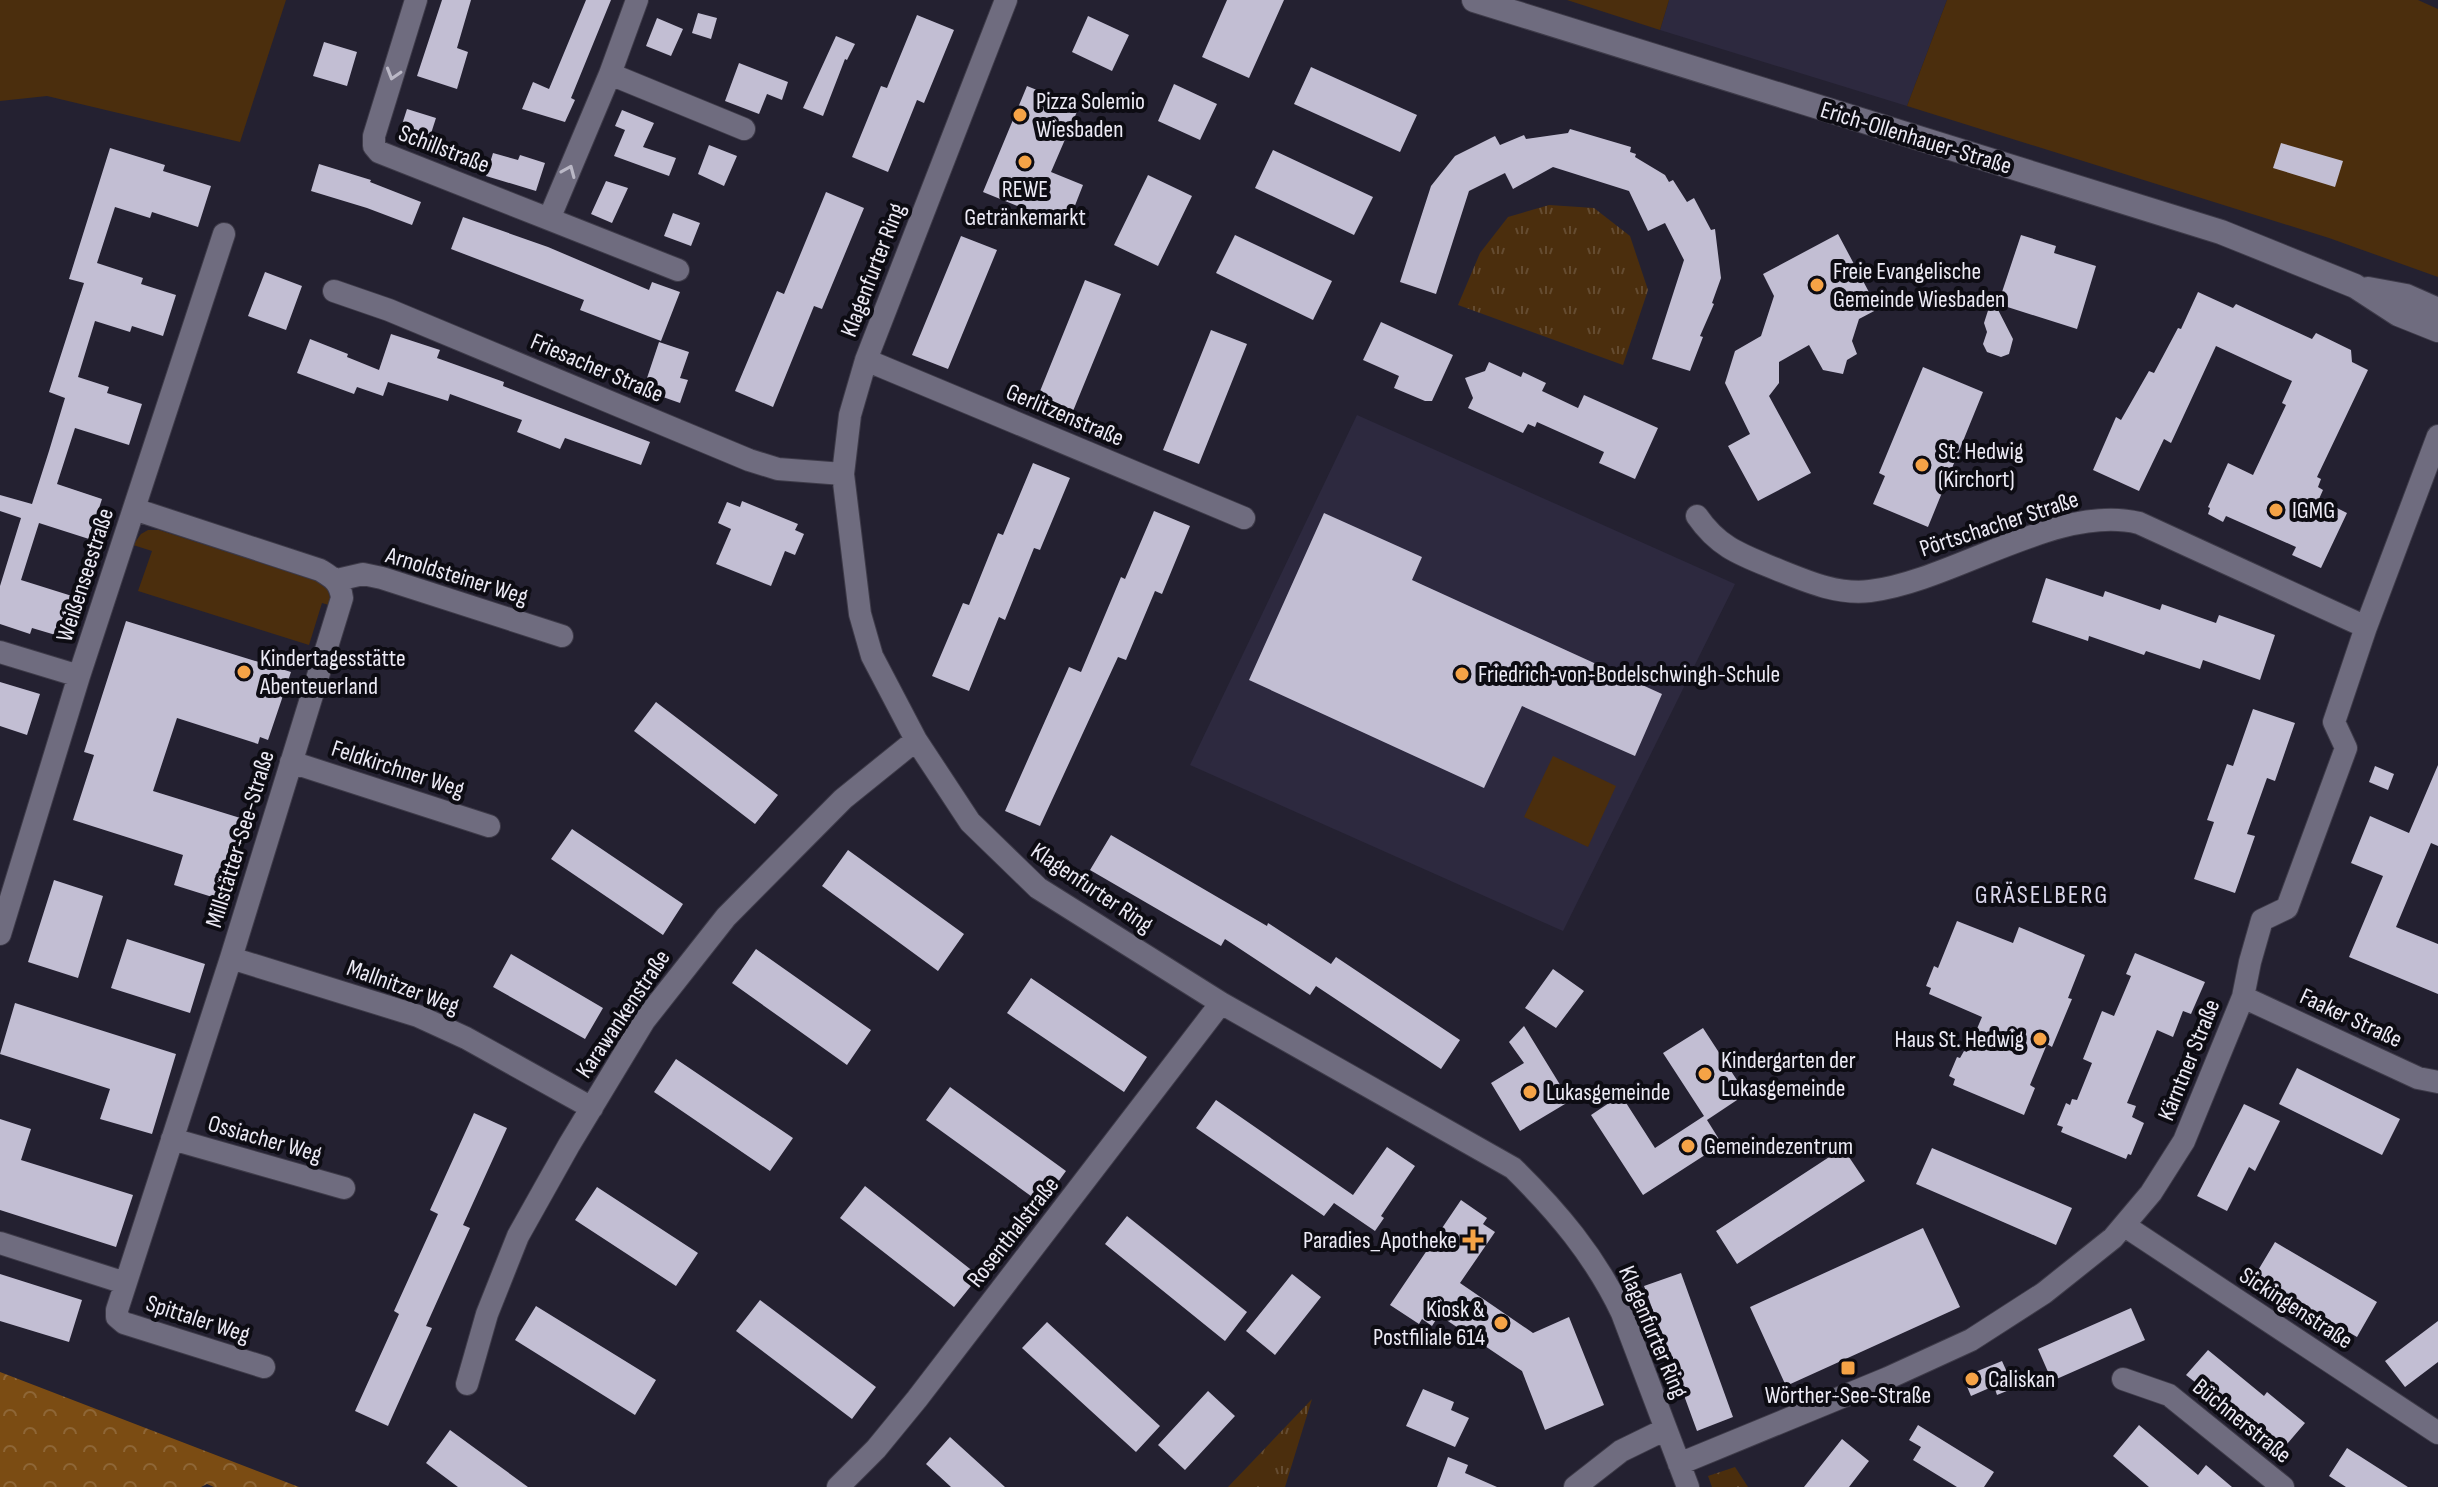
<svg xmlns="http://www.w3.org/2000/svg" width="2438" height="1487" font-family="'Sofia Sans Condensed',sans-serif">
<defs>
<pattern id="forest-crowns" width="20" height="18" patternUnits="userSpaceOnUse" patternTransform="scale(2)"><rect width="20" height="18" fill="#7b4c13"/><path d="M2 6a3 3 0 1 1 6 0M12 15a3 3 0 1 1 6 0" fill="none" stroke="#8e6636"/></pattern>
<pattern id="park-tufts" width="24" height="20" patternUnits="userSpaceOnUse" patternTransform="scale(2)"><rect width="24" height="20" fill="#4b2e0d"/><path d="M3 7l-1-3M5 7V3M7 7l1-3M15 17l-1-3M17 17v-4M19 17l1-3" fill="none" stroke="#654c31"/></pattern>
</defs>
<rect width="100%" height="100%" fill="#242131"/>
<path fill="#2d293f" d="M1669,0H1947L1907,106L1660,30Z
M1357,415L1735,584L1563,931L1190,765Z"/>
<path fill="#4b2e0d" d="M0,0H286L240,142L47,96L0,101Z
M1567,0H1669L1660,30Z
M1947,0H2418L2438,9V277L2329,238L1907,106Z
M148,530H159L316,581L328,590L332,606L322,603L309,645L138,591L152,551L133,545L141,534Z
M1553,756L1616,786L1588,847L1524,817Z"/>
<path fill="url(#forest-crowns)" d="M0,1372L299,1487H214L207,1484L201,1487H0Z"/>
<path fill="url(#park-tufts)" d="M1549,205L1594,208L1630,236L1648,290L1623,365L1458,305L1480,253L1508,217Z
M1312,1399L1285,1487H1228Z
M1735,1467L1748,1487H1712L1708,1476Z"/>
<path fill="#c2bed3" d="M442,0H471L457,48L468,52L457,89L417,76Z
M586,0H611L571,98L575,100L565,122L522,109L533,82L549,89Z
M1227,0H1284L1249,78L1202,57Z
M698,13L717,18L711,39L692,33Z
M917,15L954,30L924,103L917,100L888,172L852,157L881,86L887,88Z
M1088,16L1129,35L1112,71L1072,52Z
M657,18L683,29L671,56L646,46Z
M836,36L855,44L847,60L845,59L823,116L803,108Z
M324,42L357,52L347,86L313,76Z
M739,63L788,82L782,100L767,94L759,114L725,101Z
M1311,67L1417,115L1400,152L1294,104Z
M1174,84L1217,104L1200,140L1158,121Z
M1027,86L1079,107L1051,172L1083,185L1067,226L983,192Z
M407,109L436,118L426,149L397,140Z
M622,110L654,123L643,147L676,158L669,176L614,156L625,130L615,126Z
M1570,129L1631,147L1630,152L1636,154L1635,157L1665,175L1669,182L1673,180L1687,202L1694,198L1711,230L1715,229L1721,278L1712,303L1714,304L1700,336L1703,337L1690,371L1652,359L1684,260L1665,223L1648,231L1629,191L1553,167L1513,189L1505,173L1469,191L1436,294L1400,282L1431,186L1455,156L1495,136L1500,145L1524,135L1526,139L1568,133Z
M2281,143L2343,161L2335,187L2273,168Z
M709,145L737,156L724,186L698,174Z
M110,148L165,165L163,171L211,186L198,227L152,212L150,218L115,207L97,263L143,278L141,284L176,295L163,336L132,326L130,332L95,321L78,377L109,387L107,393L142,404L129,445L75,428L57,484L102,499L89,539L39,523L21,580L72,596L59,636L32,628L30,634L0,624V586L21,518L0,511V495L32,504L49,451L65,398L49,392L84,283L69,279Z
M1273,150L1373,197L1354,235L1255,188Z
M493,153L518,160L520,155L545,163L536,191L486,176Z
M319,164L371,180L370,182L421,202L412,225L367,208L311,191Z
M1148,175L1192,196L1158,266L1114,245Z
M606,181L628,188L612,223L591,214Z
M826,192L864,208L822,309L814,306L773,407L735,391L777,291L784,294Z
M673,213L700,223L691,246L664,236Z
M463,217L548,247L649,290L652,282L680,292L661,341L580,310L584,300L451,249Z
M1838,234L1878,309L1859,319L1852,341L1857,354L1847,360L1843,374L1823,370L1809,345L1779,362V383L1769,396L1811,473L1758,501L1728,446L1750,434L1725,383L1735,351L1761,336L1774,296L1763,274Z
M1235,235L1332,281L1313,320L1216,273Z
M2021,235L2056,246L2054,253L2096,266L2077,329L1998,304Z
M961,236L997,250L948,369L912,355Z
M265,272L302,286L286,330L248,316Z
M1085,280L1121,294L1071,416L1036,401Z
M2198,292L2233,308L2236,304L2312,339L2316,333L2351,350L2352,362L2368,370L2317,477L2321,479L2318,487L2323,490L2319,499L2347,513L2321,568L2292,555L2296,547L2226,516L2223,522L2208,514L2210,508L2208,507L2228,463L2253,475L2286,405L2282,403L2292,381L2216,346L2171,443L2164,439L2139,491L2093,470L2116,417L2121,420L2149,371L2154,373L2178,328L2181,329Z
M1992,298L2013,339L2009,354L2001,357L1987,352L1983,344L1987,332L1984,323Z
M1381,322L1453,355L1432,401H1425L1394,388L1399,376L1363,360Z
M1211,330L1247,344L1199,464L1163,450Z
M391,334L440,350L437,358L504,382L503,386L650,442L641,465L565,438L560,449L517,432L522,420L450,394L448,401L388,382L383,396L357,387L354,394L297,373L310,339L348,354L347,357L379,370Z
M659,342L689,352L680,378L688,380L680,403L643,390Z
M1489,362L1521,377L1523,372L1546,383L1542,391L1578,408L1584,395L1658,428L1635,479L1599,463L1604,452L1537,422L1535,427L1528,424L1523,433L1468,408L1473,398L1465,378L1485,371Z
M1923,367L1983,392L1928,527L1873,504L1885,476L1879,473Z
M1033,463L1070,478L1040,550L1034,548L1005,620L999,617L969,691L932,676L963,603L969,605L998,533L1003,535Z
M742,501L798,524L795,530L804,534L795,555L785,551L771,586L716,564L731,529L718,523L727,502L740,507Z
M1154,511L1190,526L1162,594L1155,591L1126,660L1118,657L1040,826L1005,811L1069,667L1081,672L1121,577L1125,579Z
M1324,513L1422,557L1412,580L1662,694L1635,756L1522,706L1484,788L1249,680Z
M2046,578L2103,597L2105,591L2160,610L2162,604L2216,623L2219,615L2275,635L2260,680L2203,660L2200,669L2146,651L2144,655L2089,636L2088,641L2032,622Z
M126,621L291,672L268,740L260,737L258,744L177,718L153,791L250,821L225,901L174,885L183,855L73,820L94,755L84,752Z
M0,682L40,694L27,735L0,726Z
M656,702L778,795L755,824L634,731Z
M2253,709L2295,723L2275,781L2267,778L2247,834L2255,836L2235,893L2194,879L2214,822L2207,820L2227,764L2233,766Z
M2438,765V846L2431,843L2396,927L2438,944V994L2349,957L2383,876L2351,863L2370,816L2409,833Z
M2375,766L2394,774L2388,790L2369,782Z
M572,829L683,904L663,935L551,859Z
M1111,835L1267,926L1268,923L1331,964L1336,957L1460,1040L1441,1069L1316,986L1310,995L1225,939L1221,946L1090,870Z
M848,850L964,934L938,971L822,886Z
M54,880L103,896L78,978L28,962Z
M1957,921L2013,943L2019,927L2085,955L2068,998L2072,999L2052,1047L2047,1044L2030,1085L2035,1088L2024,1115L1953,1085L1955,1079L1949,1076L1957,1057L1960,1058L1964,1051L1967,1052L1982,1017L1929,994L1931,988L1926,986L1934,966L1938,968Z
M127,939L205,964L190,1013L111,988Z
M756,949L871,1030L847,1065L732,983Z
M2135,953L2205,982L2191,1014L2183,1011L2173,1037L2157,1030L2127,1103L2136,1106L2132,1117L2144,1123L2131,1155L2128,1154L2126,1159L2061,1132L2063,1127L2057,1125L2066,1103L2070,1105L2072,1099L2077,1100L2092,1063L2083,1059L2102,1011L2114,1016L2131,976L2126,974Z
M511,954L603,1008L585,1039L493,987Z
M1553,969L1584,991L1556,1028L1525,1008Z
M1031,978L1147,1057L1124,1092L1007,1013Z
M15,1003L176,1054L152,1134L100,1119L110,1089L0,1054Z
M1524,1026L1570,1101L1520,1131L1491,1083L1524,1063L1509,1042Z
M1703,1028L1746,1094L1707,1120L1722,1144L1643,1195L1591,1115L1621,1095L1655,1148L1704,1116L1663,1053Z
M676,1059L793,1138L770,1171L654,1092Z
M2297,1068L2400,1119L2382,1155L2279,1104Z
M950,1087L1066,1171L1042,1204L926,1120Z
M1216,1100L1353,1195L1387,1147L1415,1166L1381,1216L1384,1218L1375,1231L1334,1203L1324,1216L1196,1128Z
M2244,1104L2280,1121L2255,1171L2249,1167L2227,1211L2197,1196Z
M474,1113L507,1128L463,1225L470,1228L426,1326L432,1328L388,1426L355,1411L399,1314L394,1311L438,1214L430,1210Z
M0,1119L31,1129L21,1160L133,1195L116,1247L0,1210Z
M1843,1148L1865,1181L1737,1264L1716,1231Z
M1932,1148L2072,1208L2056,1245L1916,1184Z
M865,1186L979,1276L954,1307L840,1218Z
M597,1187L698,1253L676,1286L575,1220Z
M1461,1200L1487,1218L1483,1224L1495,1232L1460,1283L1533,1333L1569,1317L1604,1405L1545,1430L1522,1371L1439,1315L1432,1326L1422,1319L1419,1324L1390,1305Z
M1127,1216L1247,1312L1225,1341L1105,1244Z
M1923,1228L1960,1307L1786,1386L1750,1307Z
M2275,1242L2377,1302L2357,1337L2254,1277Z
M1681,1273L1733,1417L1697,1431L1644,1286Z
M0,1274L82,1300L69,1342L0,1321Z
M1292,1274L1321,1297L1275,1355L1246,1331Z
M760,1300L876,1387L852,1419L736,1331Z
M536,1306L656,1380L635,1415L515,1340Z
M2131,1308L2145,1340L2052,1381L2038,1349Z
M2438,1321V1362L2405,1387L2385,1361Z
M1047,1322L1160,1426L1136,1452L1022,1348Z
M2208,1350L2264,1396L2267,1392L2305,1423L2282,1450L2186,1375Z
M2002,1361L2014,1388L1997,1395L1994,1386L1971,1396L1963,1377Z
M1423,1389L1454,1402L1451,1410L1469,1418L1455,1447L1406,1426Z
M1208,1391L1235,1416L1185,1470L1158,1445Z
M1918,1425L1994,1472L1984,1487H1957L1913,1460L1921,1447L1909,1440Z
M2139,1425L2198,1475L2206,1465L2232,1487H2149L2113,1456Z
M450,1430L491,1460L528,1487H458L426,1463Z
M950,1437L1005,1487H951L926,1464Z
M1842,1439L1869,1461L1849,1487H1804Z
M2347,1448L2408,1487H2346L2329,1476Z
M1448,1457L1468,1465L1465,1473L1497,1487H1437Z"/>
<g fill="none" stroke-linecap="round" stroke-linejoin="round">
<g stroke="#3e3b49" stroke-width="24">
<path id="minor" d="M416,0L374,136V146L379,152L549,219L610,74L637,0
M1006,0L866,360L850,415L843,474L860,614L872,656L916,740L970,822L1038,888L1221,1003L1513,1168C1557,1211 1595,1256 1622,1313L1688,1487
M610,74L744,129
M549,219L678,270
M334,291L389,310L749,460L778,469L843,474
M866,360L1244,518
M134,509L320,570C333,578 340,582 342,598L231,958L117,1310V1317L124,1323L264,1367
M1697,516C1719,548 1742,555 1776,569C1806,581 1837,595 1870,591C1953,581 2058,503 2139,523L2366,627
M337,580L363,574L382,578L562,636
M0,652L79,676
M291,762L489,826
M0,934L79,676L224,234
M231,958L418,1016L466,1038L592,1108
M2243,997L2418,1078L2438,1082
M172,1139L344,1188
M2125,1226L2438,1433
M0,1243L125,1283
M2123,1379L2169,1395L2283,1487
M467,1384L487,1314L518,1236L569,1145L644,1021L726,917L843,799L916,740
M1679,1464L1888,1378L1971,1340L2044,1293L2113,1238L2151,1193L2184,1141L2243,997L2250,962L2262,920L2287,908L2346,748L2334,722L2366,627L2438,436
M838,1487L876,1449L917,1399L1221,1003
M1575,1487L1621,1451L1666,1429"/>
</g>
<g stroke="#3e3b49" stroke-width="26">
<path id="tertiary" d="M1474,0L2221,232L2355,286L2398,314L2438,330
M2368,289L2406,296L2438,310"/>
</g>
<use href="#minor" stroke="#6f6c7f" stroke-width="22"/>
<use href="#tertiary" stroke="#6f6c7f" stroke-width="24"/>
</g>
<defs><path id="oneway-chevron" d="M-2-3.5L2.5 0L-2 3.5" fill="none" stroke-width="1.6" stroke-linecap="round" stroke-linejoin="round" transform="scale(2)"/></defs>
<g stroke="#bab8c6">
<use href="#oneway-chevron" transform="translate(393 74) rotate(107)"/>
<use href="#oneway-chevron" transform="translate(569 171) rotate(-67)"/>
</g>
<g fill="#f5a346" stroke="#0d0c13" stroke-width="3">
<circle cx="1020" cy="115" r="8"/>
<circle cx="1025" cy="162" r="8"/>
<circle cx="1817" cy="285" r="8"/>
<circle cx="1922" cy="465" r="8"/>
<circle cx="2276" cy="510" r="8"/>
<circle cx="244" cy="672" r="8"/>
<circle cx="1462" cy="674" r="8"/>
<circle cx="2040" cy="1039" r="8"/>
<circle cx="1705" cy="1074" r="8"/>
<circle cx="1530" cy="1092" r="8"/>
<circle cx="1688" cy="1146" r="8"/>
<path d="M1469 1228h8v8h8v8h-8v8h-8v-8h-8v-8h8z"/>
<circle cx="1501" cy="1323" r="8"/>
<rect x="1840" y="1360" width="16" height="16" rx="4"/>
<circle cx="1972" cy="1379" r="8"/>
</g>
<g text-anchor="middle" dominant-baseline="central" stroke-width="8" stroke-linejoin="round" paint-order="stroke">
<g font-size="24" fill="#eceaf5" stroke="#0d0c13" text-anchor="start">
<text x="1036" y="101">Pizza Solemio<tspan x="1036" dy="28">Wiesbaden</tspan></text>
<text x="1025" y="189" text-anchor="middle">REWE<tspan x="1025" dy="28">Getränkemarkt</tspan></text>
<text x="1833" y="271">Freie Evangelische<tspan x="1833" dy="28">Gemeinde Wiesbaden</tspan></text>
<text x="1938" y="451">St. Hedwig<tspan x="1938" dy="28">(Kirchort)</tspan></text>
<text x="2292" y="510">IGMG</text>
<text x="260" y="658">Kindertagesstätte<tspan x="260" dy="28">Abenteuerland</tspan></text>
<text x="1478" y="674">Friedrich-von-Bodelschwingh-Schule</text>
<text x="2024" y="1039" text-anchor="end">Haus St. Hedwig</text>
<text x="1721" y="1060">Kindergarten der<tspan x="1721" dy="28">Lukasgemeinde</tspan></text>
<text x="1546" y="1092">Lukasgemeinde</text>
<text x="1704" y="1146">Gemeindezentrum</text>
<text x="1457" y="1240" text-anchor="end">Paradies_Apotheke</text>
<text x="1485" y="1309" text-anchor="end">Kiosk &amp;<tspan x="1485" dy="28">Postfiliale 614</tspan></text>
<text x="1988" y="1379">Caliskan</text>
<text x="1848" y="1395" text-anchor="middle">Wörther-See-Straße</text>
</g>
<g font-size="24" fill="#eceaf5" stroke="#0d0c13">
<text transform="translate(1916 138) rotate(17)">Erich-Ollenhauer-Straße</text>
<text transform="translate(444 149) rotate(21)">Schillstraße</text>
<text transform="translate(873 270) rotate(-69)">Klagenfurter Ring</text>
<text transform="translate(597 368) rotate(23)">Friesacher Straße</text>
<text transform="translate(1065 415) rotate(23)">Gerlitzenstraße</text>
<text transform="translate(1999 524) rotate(-18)">Pörtschacher Straße</text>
<text transform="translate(85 575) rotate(-72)">Weißenseestraße</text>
<text transform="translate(457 576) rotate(17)">Arnoldsteiner Weg</text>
<text transform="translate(398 769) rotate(18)">Feldkirchner Weg</text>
<text transform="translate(240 839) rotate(-73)">Millstätter-See-Straße</text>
<text transform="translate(1092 888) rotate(34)">Klagenfurter Ring</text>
<text transform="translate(403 987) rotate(20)">Mallnitzer Weg</text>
<text transform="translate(623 1014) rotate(-56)">Karawankenstraße</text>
<text transform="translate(2351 1018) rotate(25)">Faaker Straße</text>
<text transform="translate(2189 1060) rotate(-68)">Kärntner Straße</text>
<text transform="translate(265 1139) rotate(16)">Ossiacher Weg</text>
<text transform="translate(1013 1232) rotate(-52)">Rosenthalstraße</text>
<text transform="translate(2296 1308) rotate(33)">Sickingenstraße</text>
<text transform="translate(198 1319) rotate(18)">Spittaler Weg</text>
<text transform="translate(1653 1332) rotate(67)">Klagenfurter Ring</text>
<text transform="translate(2242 1421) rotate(39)">Büchnerstraße</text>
</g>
<g font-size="26" letter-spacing="2" fill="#d9d5eb" stroke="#0d0c13">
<text x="2042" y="895">GRÄSELBERG</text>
</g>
</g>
</svg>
